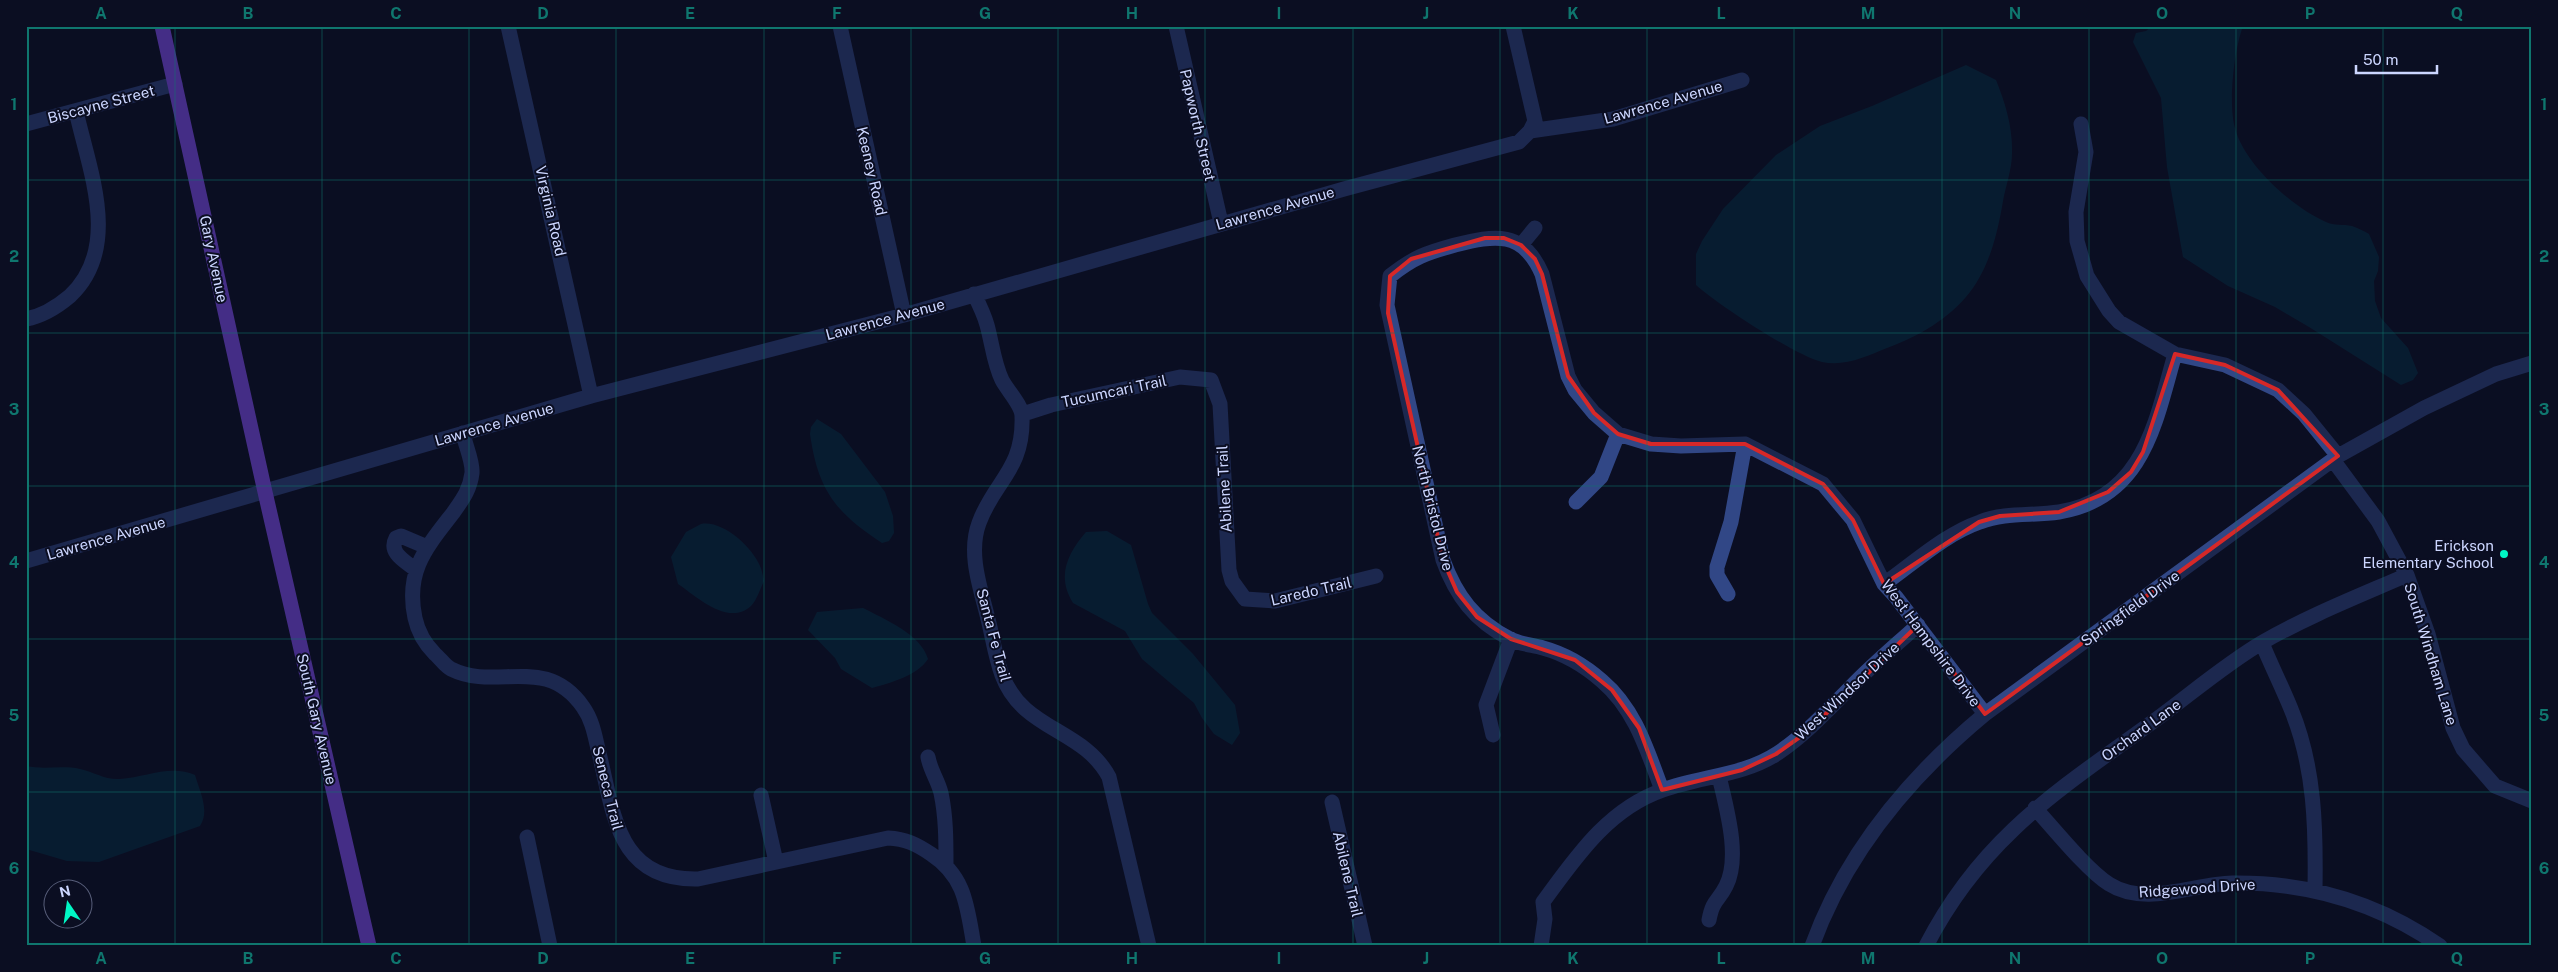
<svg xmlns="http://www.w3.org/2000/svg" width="2558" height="972" font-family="'Public Sans',sans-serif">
<rect width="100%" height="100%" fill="#0b0e22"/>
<path fill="#042d42" d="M2152,26H2243C2234,50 2228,104 2235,128C2244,164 2293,208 2326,222C2334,226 2343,224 2352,226C2358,228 2364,231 2369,234L2379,257L2378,271L2374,281L2375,301L2381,318L2408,348L2418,373L2413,380L2401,385L2309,327L2275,307L2228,286L2183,257L2167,167L2161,98L2133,42L2136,33L2146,31Z
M1966,65L1996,80C2005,102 2013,128 2012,153C2012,169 2006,185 2003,201C1998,231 1990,266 1970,292C1949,319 1919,336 1887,348C1867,356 1845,367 1822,362C1796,356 1717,304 1696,285V254L1702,241L1723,209L1776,155L1820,126L1872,106Z
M817,419L841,434L885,492L893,516L894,533L889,541L882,543C835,512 818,490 810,434L811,427Z
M701,524C723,520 752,547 760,566C762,570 763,577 764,581C760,589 757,600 751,606C728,627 696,596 678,584L671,557L686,532Z
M1107,531L1131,545L1148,604L1152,613L1193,654L1235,705L1240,733L1232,745L1214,734L1202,718L1194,703L1142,659L1125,631L1073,603C1056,576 1068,553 1086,532Z
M863,608C884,619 921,634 928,659C917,676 890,683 872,688L841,669L835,658L808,630L817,612Z
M26,766C44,770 62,765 80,769C94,772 105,780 120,779C146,777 171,764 195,775C200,792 210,811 200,826L99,862L67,861L26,849Z"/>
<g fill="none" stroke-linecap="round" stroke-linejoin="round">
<path stroke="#314786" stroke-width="15" d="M508,26L591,396
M840,26L904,315
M1176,26L1221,223
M1513,26L1535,121L1530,131
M26,124L175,84
M2081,124L2086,152L2076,212L2077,241L2087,276L2109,311L2119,322L2175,354L2225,365L2278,390L2304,414L2338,456
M1521,245L1535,228
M974,294C979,304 984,314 987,325C992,343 994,364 1002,380C1007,390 1022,405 1022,416C1024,470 994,481 979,523C967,555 982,592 989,623C993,640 996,659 1002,675C1023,731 1083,728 1109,777L1149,946
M26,319C43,316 57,307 70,296C122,247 89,170 76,111
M1023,414L1051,405L1180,377L1211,380L1220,404L1229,570L1232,581L1245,599L1275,601L1376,576
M463,433C465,445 473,461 472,473C470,490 462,500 453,513C426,548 405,571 415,618C418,632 425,644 435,654C440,658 445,666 451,669C497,692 545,653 583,707C593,721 595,737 599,753C614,814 617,881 698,879L888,838C906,839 916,844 931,854C966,877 967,907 974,946
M2333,460L2378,521L2407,575L2428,634L2453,728L2463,749L2495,786L2532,801
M1576,502L1601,477L1618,434
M26,561L591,396L904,315L1344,189L1519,142L1530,131L1613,119L1742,80
M416,570C405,561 388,553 396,538L401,536L427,547
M1884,584C1914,563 1945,534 1980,522C2005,512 2032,516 2059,512C2144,498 2155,423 2175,354
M1728,594L1717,575V567L1731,522L1745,444
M2262,643C2271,665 2282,687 2291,709C2315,767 2316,829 2315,890
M1493,735L1486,705L1511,639
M928,757C930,770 938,780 941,793C946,817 946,840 946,864
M1662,790C1647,750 1635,709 1602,681C1585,666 1565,654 1543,648C1532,645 1520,644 1510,639C1475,621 1456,596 1443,560L1387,305L1390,276C1414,257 1426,253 1455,245C1495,235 1523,230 1542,274L1568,376L1575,390L1594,413L1618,434L1651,444L1681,446L1745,444L1823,484L1853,520L1884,584L1896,597L1985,714
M761,795L776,862
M1332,802L1365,946
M2035,808C2054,829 2087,870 2109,884C2145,907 2193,884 2232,883C2307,882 2378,903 2440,946
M527,837L550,946
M1709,920C1713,899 1718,902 1726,886C1741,857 1726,807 1719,776
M1541,946L1545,919L1543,902C1576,857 1608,809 1663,790C1701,776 1743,776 1778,753C1806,734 1827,711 1851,687C1872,665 1895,646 1918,625
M1812,946C1846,852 1909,777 1985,714L2338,456L2424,408L2496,374L2532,363
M1926,946C1983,835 2062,788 2158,718C2192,693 2227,663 2263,642C2308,616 2359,596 2407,575"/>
<path stroke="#8b53ff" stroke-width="15" d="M162,26L265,492L369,946"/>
</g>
<path d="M0 0H2558V972H0ZM1485,238H1504L1521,245L1535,259L1542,274L1568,376L1594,413L1618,434L1651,444H1745L1823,484L1853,520L1884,584L1979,522L2000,516L2059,512L2108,492L2131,472L2143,452L2175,354L2225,365L2278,390L2338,456L1985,714L1918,625L1807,732L1776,754L1742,770L1662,790L1639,728L1612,690L1575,660L1511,639L1477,617L1457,592L1443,560L1388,313L1390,276L1411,259Z" fill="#0b0e22" fill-opacity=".55" fill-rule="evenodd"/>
<path fill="none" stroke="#d62828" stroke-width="4" stroke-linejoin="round" d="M1485,238H1504L1521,245L1535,259L1542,274L1568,376L1594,413L1618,434L1651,444H1745L1823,484L1853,520L1884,584L1979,522L2000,516L2059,512L2108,492L2131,472L2143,452L2175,354L2225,365L2278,390L2338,456L1985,714L1918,625L1807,732L1776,754L1742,770L1662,790L1639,728L1612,690L1575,660L1511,639L1477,617L1457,592L1443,560L1388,313L1390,276L1411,259Z"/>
<path fill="none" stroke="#0f766e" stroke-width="1" stroke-opacity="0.55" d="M175,26V946M322,26V946M469,26V946M616,26V946M764,26V946M911,26V946M1058,26V946M1205,26V946M1353,26V946M1500,26V946M1647,26V946M1794,26V946M1942,26V946M2089,26V946M2236,26V946M2383,26V946M26,180H2532M26,333H2532M26,486H2532M26,639H2532M26,792H2532"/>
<circle fill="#00f7c5" stroke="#0b0e22" stroke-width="2" cx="2504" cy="554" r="5"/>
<g text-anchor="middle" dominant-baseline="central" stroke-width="4" stroke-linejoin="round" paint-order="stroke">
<g font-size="15" fill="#ccd6ff" stroke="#0b0e22">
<text transform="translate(1663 102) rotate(-16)">Lawrence Avenue</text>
<text transform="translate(101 104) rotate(-15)">Biscayne Street</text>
<text transform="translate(1198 125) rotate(77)">Papworth Street</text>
<text transform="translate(872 171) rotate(77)">Keeney Road</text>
<text transform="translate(1275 208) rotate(-16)">Lawrence Avenue</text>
<text transform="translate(551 211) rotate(77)">Virginia Road</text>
<text transform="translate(214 259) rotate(78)">Gary Avenue</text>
<text transform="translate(885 319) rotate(-15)">Lawrence Avenue</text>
<text transform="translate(1114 391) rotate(-12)">Tucumcari Trail</text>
<text transform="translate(494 424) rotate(-16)">Lawrence Avenue</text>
<text transform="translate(1224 489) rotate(-93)">Abilene Trail</text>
<text transform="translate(1433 508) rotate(76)">North Bristol Drive</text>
<text transform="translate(106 538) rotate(-16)">Lawrence Avenue</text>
<text transform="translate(1311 591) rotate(-13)">Laredo Trail</text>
<text transform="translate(2130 608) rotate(-36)">Springfield Drive</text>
<text transform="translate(994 635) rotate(75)">Santa Fe Trail</text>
<text transform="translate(1931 643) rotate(53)">West Hampshire Drive</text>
<text transform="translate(2431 654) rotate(73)">South Windham Lane</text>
<text transform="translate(1847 691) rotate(-43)">West Windsor Drive</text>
<text transform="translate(317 719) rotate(77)">South Gary Avenue</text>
<text transform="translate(2141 730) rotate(-36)">Orchard Lane</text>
<text transform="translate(608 788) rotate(76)">Seneca Trail</text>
<text transform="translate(1348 874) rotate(77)">Abilene Trail</text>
<text transform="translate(2197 888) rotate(-4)">Ridgewood Drive</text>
</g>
<g font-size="15" fill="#ccd6ff" stroke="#0b0e22" text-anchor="end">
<text x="2494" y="545">Erickson<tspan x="2494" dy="17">Elementary School</tspan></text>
</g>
</g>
<rect width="2558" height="972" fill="none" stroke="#0b0e22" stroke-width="55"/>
<g transform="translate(68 904) rotate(347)"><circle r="24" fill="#0b0e22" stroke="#585e7a"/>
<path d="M0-4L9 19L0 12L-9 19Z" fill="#00f7c5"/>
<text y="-8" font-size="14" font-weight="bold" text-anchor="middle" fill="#ccd6ff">N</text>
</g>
<path d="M2356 65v8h81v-8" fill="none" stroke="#ccd6ff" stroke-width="2.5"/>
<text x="2363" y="65" font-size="15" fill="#ccd6ff" stroke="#0b0e22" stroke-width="4" paint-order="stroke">50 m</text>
<rect x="28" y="28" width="2502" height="916" fill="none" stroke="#0f766e" stroke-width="2"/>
<g font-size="16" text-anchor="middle" font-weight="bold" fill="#0f766e">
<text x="101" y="19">A</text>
<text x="248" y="19">B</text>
<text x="396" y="19">C</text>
<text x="543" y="19">D</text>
<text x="690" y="19">E</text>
<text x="837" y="19">F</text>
<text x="985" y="19">G</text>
<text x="1132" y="19">H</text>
<text x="1279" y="19">I</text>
<text x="1426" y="19">J</text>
<text x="1573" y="19">K</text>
<text x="1721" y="19">L</text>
<text x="1868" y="19">M</text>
<text x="2015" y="19">N</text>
<text x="2162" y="19">O</text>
<text x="2310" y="19">P</text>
<text x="2457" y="19">Q</text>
<text x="14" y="110">1</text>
<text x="2544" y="110">1</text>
<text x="14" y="262">2</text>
<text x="2544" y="262">2</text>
<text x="14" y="415">3</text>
<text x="2544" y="415">3</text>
<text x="14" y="568">4</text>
<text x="2544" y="568">4</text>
<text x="14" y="721">5</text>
<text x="2544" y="721">5</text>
<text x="14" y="874">6</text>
<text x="2544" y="874">6</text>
<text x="101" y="964">A</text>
<text x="248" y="964">B</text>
<text x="396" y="964">C</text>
<text x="543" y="964">D</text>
<text x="690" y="964">E</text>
<text x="837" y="964">F</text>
<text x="985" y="964">G</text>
<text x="1132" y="964">H</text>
<text x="1279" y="964">I</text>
<text x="1426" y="964">J</text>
<text x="1573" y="964">K</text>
<text x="1721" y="964">L</text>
<text x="1868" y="964">M</text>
<text x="2015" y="964">N</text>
<text x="2162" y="964">O</text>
<text x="2310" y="964">P</text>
<text x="2457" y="964">Q</text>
</g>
</svg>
